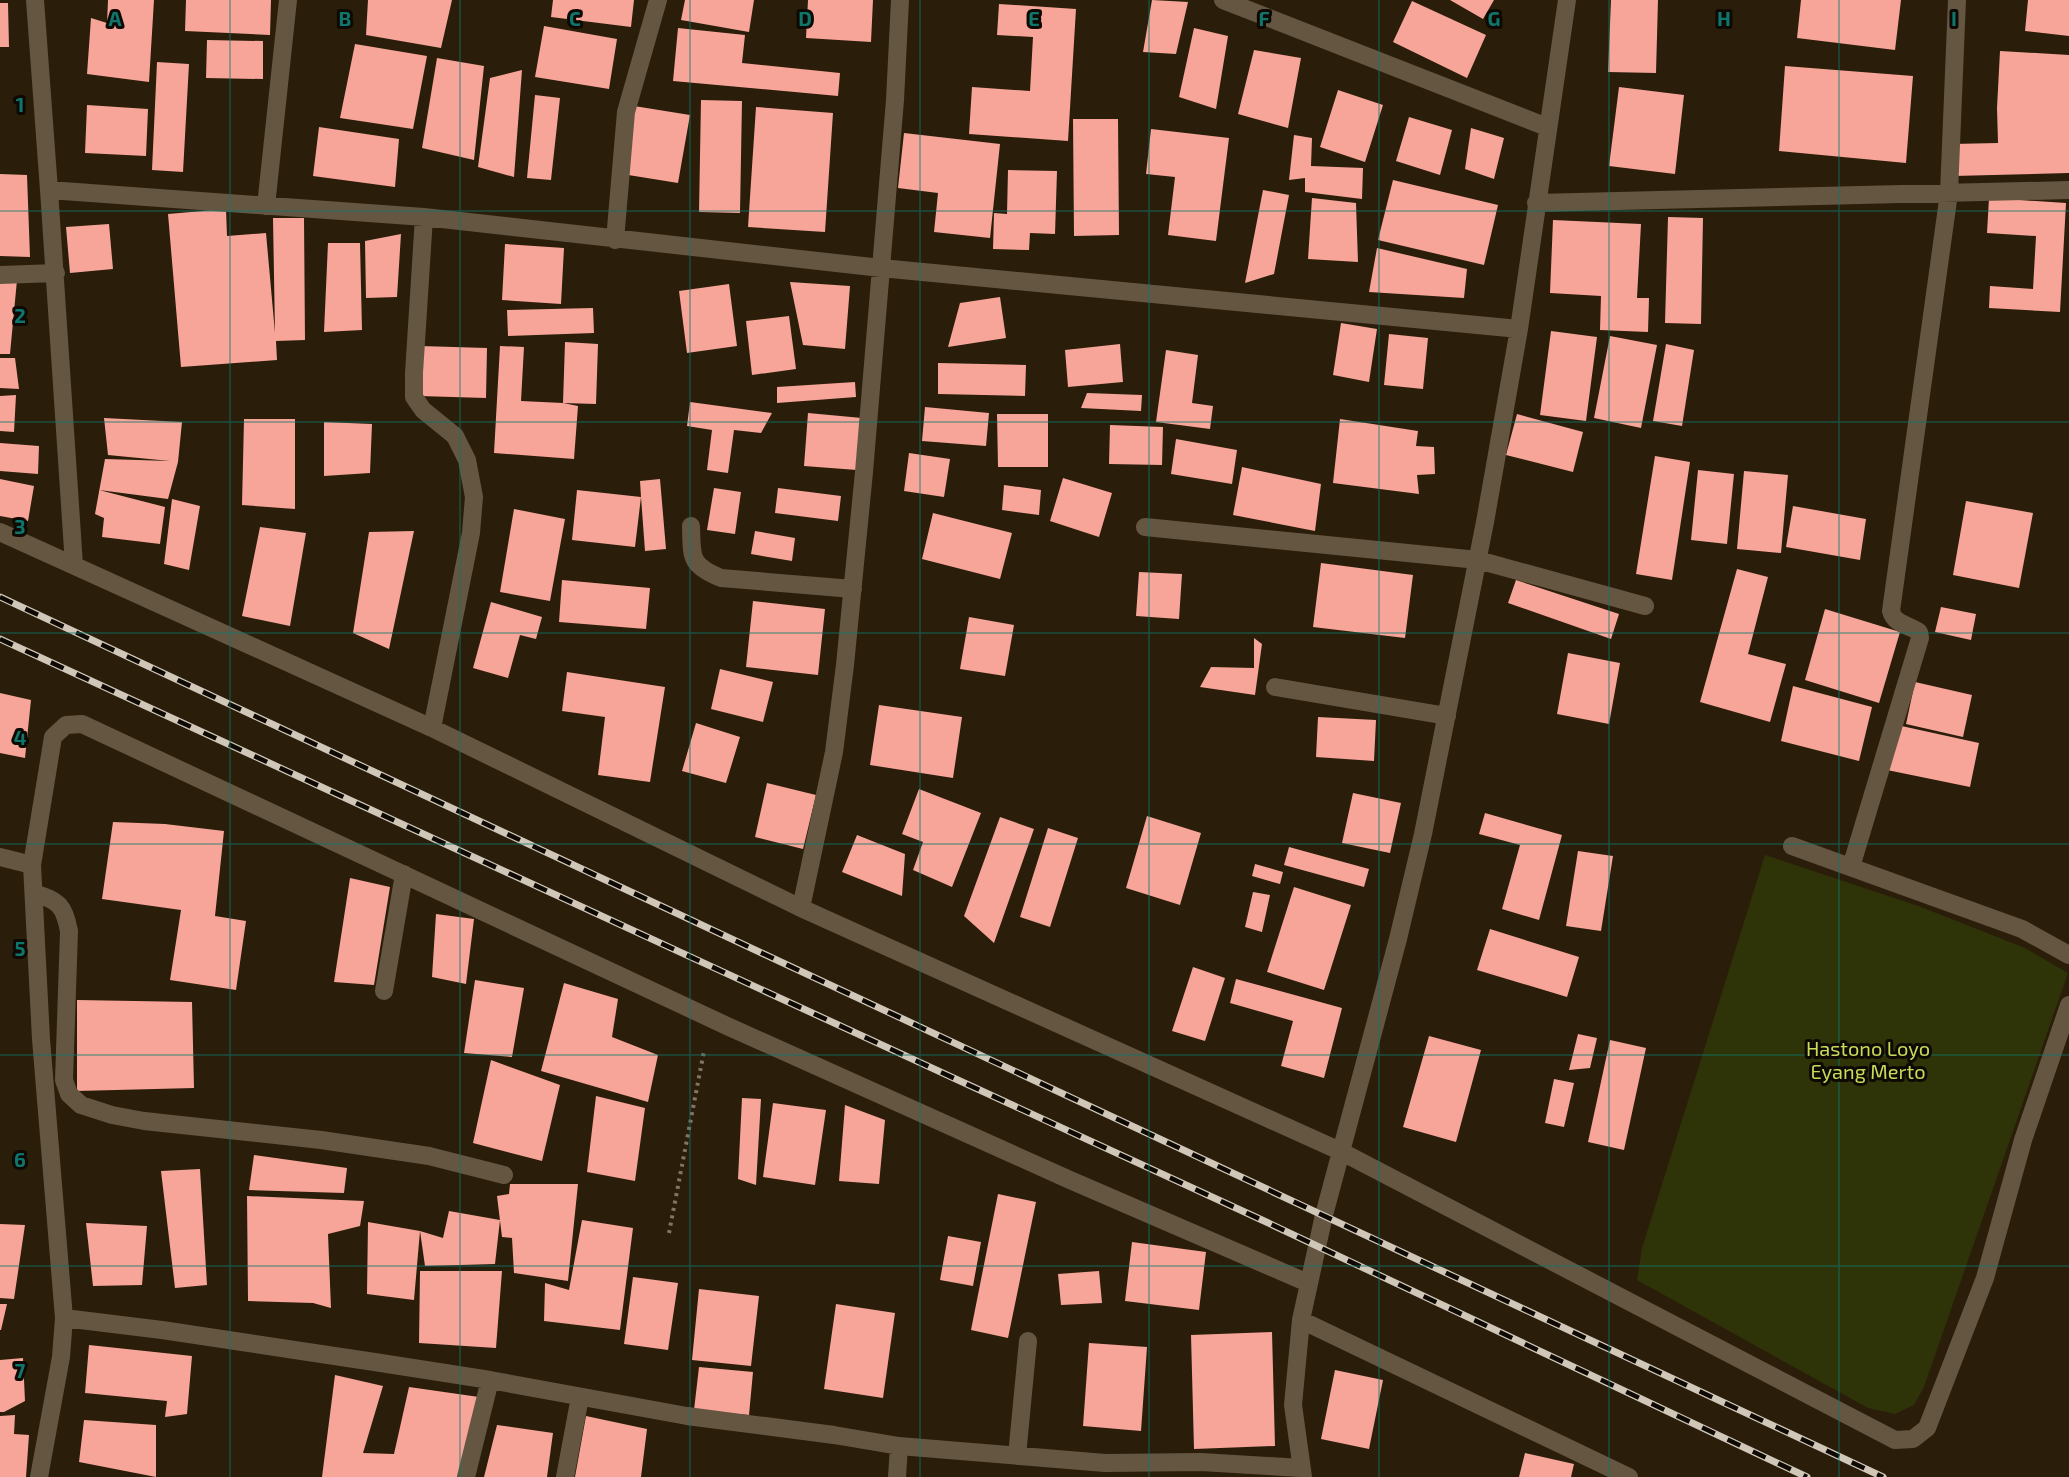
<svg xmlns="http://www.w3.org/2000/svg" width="2069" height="1477" font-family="'Exo 2',sans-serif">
<rect width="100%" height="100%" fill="#2a1d0a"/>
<path fill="#2e3407" d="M1765,855L1921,907L2025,948L2068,973L1924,1387L1914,1405L1895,1414L1868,1408L1637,1280L1642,1248Z"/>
<path fill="#f7a599" d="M108,0H154L149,82L87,74L91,18L107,23Z
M186,0H271L270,35L185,31Z
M368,0H452L441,48L366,35Z
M553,0H634L631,27L551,17Z
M685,0H754L749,32L681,20Z
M808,0H873L871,42L806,38Z
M1152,0L1188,2L1176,54L1143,52Z
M1450,0H1494L1483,19Z
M1611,0H1658L1656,73L1608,72Z
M1801,0H1901L1895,50L1797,38Z
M2028,0H2069V36L2025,31Z
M1412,1L1486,35L1467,78L1393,42Z
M0,3H8L9,47H0Z
M999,4L1076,9L1068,141L969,134L972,87L1030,91L1033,37L997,35Z
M544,26L617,39L609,89L535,77Z
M678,28L745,35L742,63L840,73L838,96L673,81Z
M1194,28L1228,36L1216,109L1179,97Z
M207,40L263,41V79L206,78Z
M355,44L427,56L413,129L340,118Z
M1254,50L1301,58L1288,128L1238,114Z
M2000,51L2069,55V173L1953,176L1952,144L1998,143L1997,108Z
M437,58L484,66L474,160L422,148Z
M157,62L189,64L183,172L152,170Z
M1785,66L1913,76L1906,163L1779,151Z
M522,70L514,177L478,167L490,78Z
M1619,87L1684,95L1675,174L1609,166Z
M1338,90L1383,105L1365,162L1320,147Z
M535,95L560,98L551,180L527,178Z
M701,100L742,101L740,213L699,212Z
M87,105L148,109L146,156L85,153Z
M634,106L690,115L678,183L622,174Z
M756,107L833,113L825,232L748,227Z
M1409,117L1452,130L1440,175L1396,161Z
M1073,119H1118L1119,235L1074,236Z
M319,127L399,139L395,187L313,176Z
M1471,128L1504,138L1494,179L1465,169Z
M1151,129L1229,138L1216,241L1168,235L1175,177L1146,174Z
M904,133L1000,144L990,238L934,232L938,193L898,188Z
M1294,135L1312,138L1311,166L1363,168L1362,199L1305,192V178L1289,180Z
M1008,170L1057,171L1055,234L1030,233L1029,250L993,249L994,213L1007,214Z
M0,174L27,175L30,257L0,256Z
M1393,180L1498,205L1484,265L1378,240Z
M1263,190L1289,195L1274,274L1245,283Z
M1312,198L1356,203L1358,262L1308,259Z
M1989,198L2066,203L2060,312L1989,308L1990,286L2033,289L2036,236L1987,233Z
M226,209L227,236L266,233L275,333L273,218H304L305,340L276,341L277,360L181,367L168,214Z
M1668,217L1703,218L1701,324L1665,323Z
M1553,220L1641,224L1637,298H1649L1648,332L1600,330L1601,296L1550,293Z
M109,224L113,269L70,273L66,227Z
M401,234L397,297L366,298L365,241Z
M328,243H360L362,330L324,332Z
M505,244L564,248L561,304L502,300Z
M1377,248L1467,269L1464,298L1369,292Z
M0,280H17L10,354H0Z
M790,282L850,286L845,349L803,345Z
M729,284L737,346L687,353L679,291Z
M1000,297L1006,338L948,347L960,303Z
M593,308L594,333L508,336L507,310Z
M789,316L796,369L752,375L746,321Z
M1341,323L1377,329L1369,382L1333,375Z
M1551,331L1597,337L1586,421L1540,415Z
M1389,334L1428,338L1423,389L1384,385Z
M1610,336L1657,345L1641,428L1594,418Z
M565,342L598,344L596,404L563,403L578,406L574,459L494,453L500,346L524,347L521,401L563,403Z
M1120,344L1123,382L1068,387L1065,350Z
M1666,344L1694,350L1682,426L1653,421Z
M420,346L487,348L486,398L419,396Z
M1166,350L1198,355L1192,403L1213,406L1210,429L1156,422Z
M0,358H15L19,389L0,388Z
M938,363L1026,365L1025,396L938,394Z
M855,382L856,397L777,403V387Z
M1087,393L1142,395L1141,411L1081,408Z
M16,395L14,432L0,431V396Z
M690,402L772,413L761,433L734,430L728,473L707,470L712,430L687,426Z
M925,407L989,413L986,446L922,441Z
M808,413L862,418L857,470L804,466Z
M997,414H1048V467H998Z
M1517,414L1583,432L1573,472L1506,455Z
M104,418L182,422L178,462L168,499L99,490L165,507L160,544L102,537L104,518L95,514L105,459L170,461L108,455Z
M244,419H295V509L242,505Z
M1340,419L1418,431L1416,446L1434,447L1435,474L1417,475L1419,494L1333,483Z
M324,422L372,424L370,473L324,476Z
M1110,425L1163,427L1162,465L1109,464Z
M1176,439L1237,450L1232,484L1171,474Z
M0,443L39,446L38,474L0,471Z
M909,453L950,459L944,497L904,491Z
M1655,456L1690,462L1672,580L1636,574Z
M1242,467L1321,484L1315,531L1233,515Z
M1698,470L1734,474L1727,544L1691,540Z
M1744,471L1788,475L1781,553L1737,549Z
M1063,478L1112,493L1099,537L1050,521Z
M0,479L34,486L28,521L0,516Z
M660,479L666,549L645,551L641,497L635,547L572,540L577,490L641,497L640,481Z
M1004,485L1041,490L1039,515L1002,510Z
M714,488L741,492L735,534L707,530Z
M778,488L841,496L838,521L775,513Z
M172,499L200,506L189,570L164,564Z
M1966,501L2033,513L2019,588L1953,575Z
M1793,506L1866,519L1860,560L1786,547Z
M514,509L565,519L550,601L500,592Z
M933,513L1012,533L1000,579L922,559Z
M260,527L306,533L290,626L242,616Z
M414,531L389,649L353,633L369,532Z
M755,531L795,538L792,561L751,554Z
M1321,563L1413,575L1405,638L1313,627Z
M1737,569L1768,577L1748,654L1786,664L1770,722L1700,702Z
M1139,572L1182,574L1179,619L1136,616Z
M562,580L650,588L646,629L559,622Z
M1516,580L1619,614L1611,639L1508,603Z
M753,601L825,609L818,675L746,667Z
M491,602L542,617L536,639L520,635L508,678L473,668Z
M1941,607L1976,614L1971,640L1935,632Z
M1825,609L1900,632L1879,703L1805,680Z
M969,617L1014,625L1005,676L960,669Z
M1254,638L1262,644L1255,695L1200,687L1211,667L1254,668Z
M1568,653L1620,663L1609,724L1557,714Z
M720,669L773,682L763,722L711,709Z
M567,672L665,687L650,782L598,775L605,717L562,711Z
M1915,682L1972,695L1963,737L1906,724Z
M1793,686L1872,707L1859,761L1781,741Z
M0,693L31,700L25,758L0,753Z
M879,705L962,717L953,778L870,765Z
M1318,717L1376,720L1374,761L1316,757Z
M696,723L740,737L726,783L682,771Z
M1897,725L1979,743L1970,787L1887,770Z
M767,783L816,795L803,849L755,837Z
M919,789L981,813L952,887L913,870L923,842L902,834Z
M1353,793L1401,803L1390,853L1342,843Z
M1485,813L1562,835L1539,920L1502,909L1520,845L1479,834Z
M1147,816L1201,833L1180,905L1126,888Z
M1000,817L1034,829L994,943L964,916Z
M113,822L165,824L224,831L215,916L246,921L236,990L170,980L181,910L102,899Z
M1048,828L1078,838L1050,927L1020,917Z
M857,835L905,854L902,896L842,872Z
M1289,847L1369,869L1364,887L1284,865Z
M1578,851L1613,856L1601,931L1566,926Z
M1255,864L1283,872L1280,884L1252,876Z
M350,878L390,887L374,985L334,982Z
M1294,887L1351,905L1324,990L1267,972Z
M1253,892L1270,895L1262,932L1245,927Z
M436,914L474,919L466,984L432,977Z
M1490,929L1579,957L1567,997L1477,970Z
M1193,967L1225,978L1205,1041L1172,1031Z
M1236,979L1342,1008L1324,1078L1281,1066L1293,1021L1230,1003Z
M475,980L524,988L512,1057L464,1053Z
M564,983L618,999L612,1037L658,1055L648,1102L541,1071Z
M77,1000L192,1002L194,1088L77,1091Z
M1578,1034L1597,1038L1590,1068L1569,1070Z
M1429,1036L1481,1050L1456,1142L1403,1127Z
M1610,1040L1646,1048L1624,1150L1588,1142Z
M491,1060L560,1085L542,1161L473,1143Z
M1554,1079L1574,1083L1564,1127L1545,1123Z
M596,1096L645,1108L635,1181L587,1172Z
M742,1098L761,1099L756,1185L738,1179Z
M773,1103L826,1110L815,1185L763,1177Z
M845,1105L885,1120L879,1184L839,1181Z
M254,1155L347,1168L344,1193L249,1190Z
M200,1169L207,1285L175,1288L161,1171Z
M510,1184H578L568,1281L514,1273L512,1238L502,1237L497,1196L509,1194Z
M998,1194L1036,1202L1008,1338L971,1330Z
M247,1196L364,1201L360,1226L328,1234L331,1308L313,1303L248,1301Z
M449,1211L500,1220L495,1264L425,1266L420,1231L443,1238Z
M582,1220L633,1228L620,1330L544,1321L545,1283L569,1290Z
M368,1222L420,1231L414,1300L367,1294Z
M86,1223L147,1226L142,1285L93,1286Z
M0,1224L25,1225L14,1299L0,1298Z
M948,1236L981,1242L973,1286L940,1280Z
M1132,1242L1206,1252L1199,1310L1125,1301Z
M420,1271H502L496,1348L419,1343Z
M1099,1271L1102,1303L1061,1305L1058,1274Z
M633,1277L678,1283L668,1350L624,1344Z
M699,1289L759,1296L751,1366L692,1360Z
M0,1304H7L1,1330H0Z
M836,1304L895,1313L883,1398L824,1389Z
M1272,1332L1275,1446L1194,1449L1191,1335Z
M1089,1343L1147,1347L1141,1431L1083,1426Z
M89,1345L192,1356L187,1414L165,1417L167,1401L85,1393Z
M23,1358L25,1401L4,1412H0V1360Z
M699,1367L753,1372L749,1415L694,1410Z
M1335,1370L1383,1380L1369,1449L1321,1439Z
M335,1375L383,1386L363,1453L394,1454L409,1387L479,1397L462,1477H322Z
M15,1415L14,1434L29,1435L26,1477H0V1416Z
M586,1416L647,1429L641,1477H575Z
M84,1420L156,1425V1477L79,1462Z
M497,1425L553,1433L547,1477H484Z
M1525,1453L1574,1464L1571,1477H1519Z"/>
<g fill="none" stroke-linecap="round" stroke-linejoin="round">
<path stroke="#817666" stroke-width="4" stroke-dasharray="3 4.5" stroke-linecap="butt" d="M669,1233L704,1051"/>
<path stroke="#655641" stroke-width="18" d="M35,0L49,190L424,217L881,268L1519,329
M1223,0L1547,127
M49,190L74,565
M1536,203L2069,190
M266,206L288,0
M424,217L414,373V397L423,410L455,436L467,460L474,497L471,533L432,728
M615,240L626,112L658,0
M0,275L56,273
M691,526C692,557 689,565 721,578L853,589
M1145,527L1478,560L1645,606
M0,532L432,728L801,908L1340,1151L1895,1440L1913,1439L1927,1428L1985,1278L2023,1140L2069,1005
M1275,687L1447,716
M1792,846L2022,929L2069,955
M0,857L32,865
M1851,867L1920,638L1919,632C1909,625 1894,624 1891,611L1949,193L1957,0
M34,893C59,901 64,905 69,931L64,1080L69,1094L81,1105L112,1115L144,1121L321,1140L429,1156L504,1175
M801,908L834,752L845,665L864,472L895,100L900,0
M384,991L404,874
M1301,1320L1629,1477
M1017,1456L1028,1341
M1301,1468L1201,1462L1105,1463L899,1446L834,1435L687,1416L490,1380L381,1363L162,1330L64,1318L41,1039L32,865L53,737L66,725L82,724L727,1026L1070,1180L1308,1283
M39,1477L61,1357L64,1318
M466,1477L490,1380
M565,1477L580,1397
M897,1477L899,1446
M1303,1477L1293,1405L1301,1320L1324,1215L1398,939L1423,834L1485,522L1519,329L1567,0"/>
<g stroke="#d0c7b9" stroke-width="7">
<path id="rail" d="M0,597L1883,1477
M0,639L1262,1220L1807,1477"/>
</g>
<use href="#rail" stroke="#0e0903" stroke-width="4.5" stroke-dasharray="14" stroke-linecap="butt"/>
</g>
<path fill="none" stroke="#0f766e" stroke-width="1.5" stroke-opacity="0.55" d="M230,0V1477M460,0V1477M690,0V1477M920,0V1477M1149,0V1477M1379,0V1477M1609,0V1477M1839,0V1477M0,211H2069M0,422H2069M0,633H2069M0,844H2069M0,1055H2069M0,1266H2069"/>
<g text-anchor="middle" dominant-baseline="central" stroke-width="6" stroke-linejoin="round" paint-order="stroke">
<g font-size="20" fill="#c8db5a" stroke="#0e0903">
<text x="1868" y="1048">Hastono Loyo<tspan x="1868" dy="23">Eyang Merto</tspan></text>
</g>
</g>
<g font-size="20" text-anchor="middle" font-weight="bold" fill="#0f766e" stroke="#0e0903" stroke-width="6" stroke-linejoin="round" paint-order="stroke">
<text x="115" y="26">A</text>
<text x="345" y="26">B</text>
<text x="575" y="26">C</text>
<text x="805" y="26">D</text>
<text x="1034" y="26">E</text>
<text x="1264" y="26">F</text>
<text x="1494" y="26">G</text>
<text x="1724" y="26">H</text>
<text x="1954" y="26">I</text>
<text x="20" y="112">1</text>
<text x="20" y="323">2</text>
<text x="20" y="534">3</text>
<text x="20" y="745">4</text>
<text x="20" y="956">5</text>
<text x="20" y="1167">6</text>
<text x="20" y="1378">7</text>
</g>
</svg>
